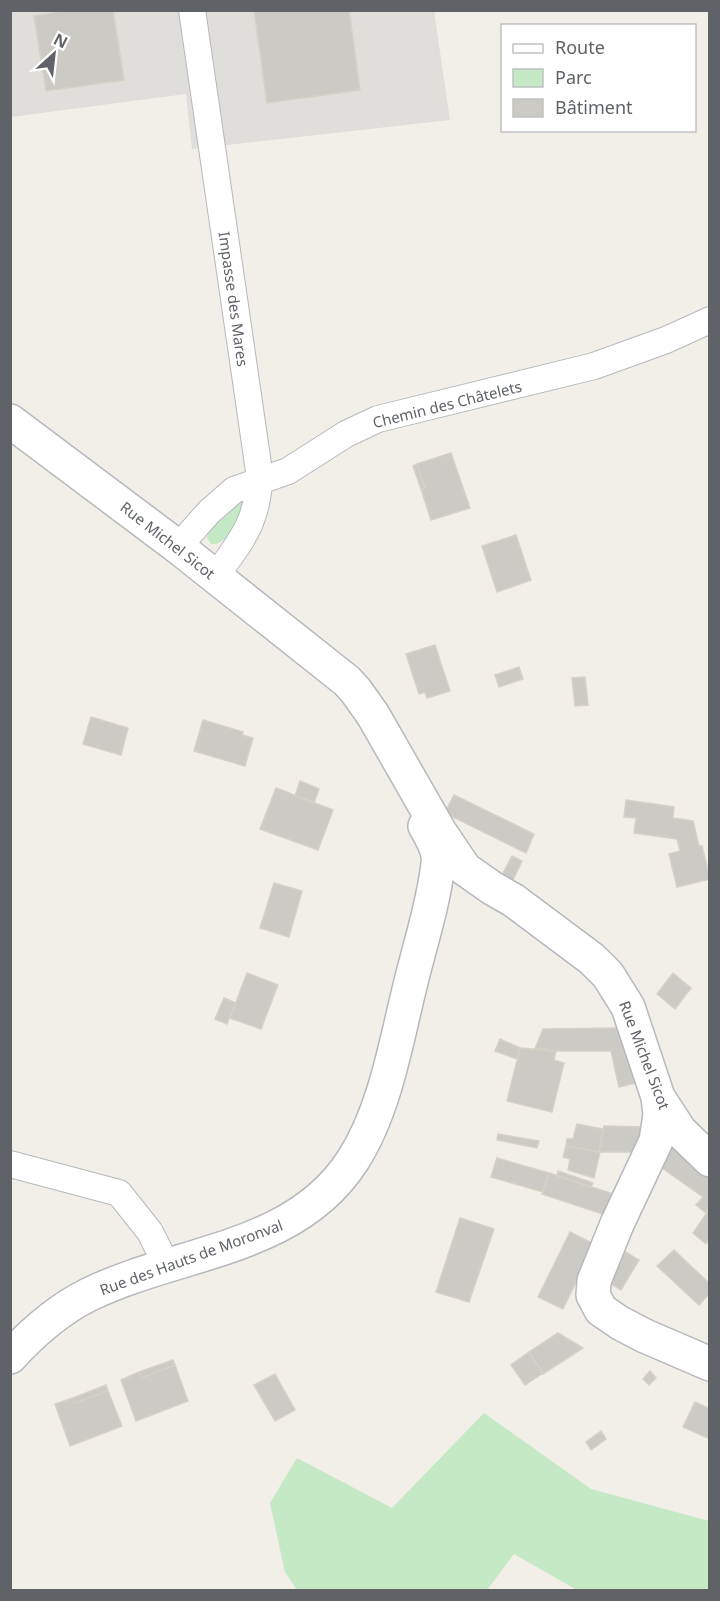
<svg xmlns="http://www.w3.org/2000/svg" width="720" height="1601" font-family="'Noto Sans',sans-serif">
<rect width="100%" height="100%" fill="#f1efe8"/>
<path fill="#e0deda" d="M10,11H434L450,120L192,149L186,94L11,117Z"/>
<path fill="#c5e8c5" d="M237,499H249C242,513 230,546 211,544L207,538L209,530Z
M484,1413L591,1489L709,1521V1590H577L514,1554L487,1590H297L285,1572L270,1503L297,1458L392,1508Z"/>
<path fill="#cccac5" stroke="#d6d1c6" stroke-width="1.5" d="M71,10H113L124,80L46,91L34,16Z
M254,10H349L360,90L267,103Z
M451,453L470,508L431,520L421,489L425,488L417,464Z
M417,464L425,488L421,489L413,466Z
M516,535L531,580L497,592L482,546Z
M435,645L450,691L427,698L425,692L419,694L406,654Z
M519,667L523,679L499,687L495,675Z
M585,677L588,705L575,706L572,678Z
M91,717L128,728L121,755L83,744Z
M203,720L243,732L242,735L253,738L245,766L194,751Z
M300,781L319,789L314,803L295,796Z
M276,788L333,810L318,850L260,829Z
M454,795L534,834L526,853L445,813Z
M626,800L674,807L673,818L693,821L699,846H702L710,879L677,887L669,854L680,851L677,839L634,833L636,818L624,817Z
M512,856L522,861L511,884L501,877Z
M274,883L302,891L289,937L260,928Z
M247,973L278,985L261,1029L230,1018Z
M673,973L691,988L675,1009L657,994Z
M224,998L236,1003L227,1024L215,1019Z
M619,1028L636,1083L619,1087L611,1051H547L546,1049H535L543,1029Z
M500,1039L520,1048L517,1059L495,1051Z
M520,1048L556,1051L554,1060L564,1063L552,1112L507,1101Z
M577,1124L603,1129L599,1152L566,1146L567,1139H573Z
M604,1126L645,1127L640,1152H599Z
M498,1134L539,1141L537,1148L497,1140Z
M665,1140L710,1174V1208L706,1213L696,1205L703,1197L655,1163Z
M566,1146L600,1152L594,1178L568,1170L570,1159L563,1157Z
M497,1158L549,1173L543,1192L491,1177Z
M558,1171L593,1183L591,1187L557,1176Z
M549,1173L619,1196L609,1216L542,1194Z
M710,1208V1238L706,1244L693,1233Z
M460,1218L494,1229L469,1302L436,1292Z
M570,1232L594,1244L563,1309L538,1297Z
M622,1250L639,1260L621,1290L604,1280Z
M674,1250L710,1284V1293L699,1305L657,1266Z
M558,1333L583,1348L543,1374L529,1352Z
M529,1352L543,1373L525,1385L511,1365Z
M173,1360L175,1365L141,1378L139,1372Z
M175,1365L188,1401L136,1421L121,1380L139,1372L141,1378Z
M650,1371L656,1378L649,1385L643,1379Z
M275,1374L295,1410L275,1421L254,1385Z
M106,1385L108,1391L75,1403L73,1398Z
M108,1391L122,1426L70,1446L55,1404L73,1398L75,1403Z
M695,1402L710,1409V1439L683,1427Z
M601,1431L606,1439L591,1450L586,1442Z"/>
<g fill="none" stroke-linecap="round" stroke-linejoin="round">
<g stroke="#b5b8bc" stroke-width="28">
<path id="minor" d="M192,10L259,471C260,519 242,540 215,577
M178,547L209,512L234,490L288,471L346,434L378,419L594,366L666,340L710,320
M10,1164L119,1193L150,1232L167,1266"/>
</g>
<g stroke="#b5b8bc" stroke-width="36">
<path id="tertiary" d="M10,421L178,547L347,681L356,691L373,715L440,832L465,869L492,888L513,900L592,959L608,975L628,1007L658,1097L680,1131L710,1160
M658,1097L660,1115L656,1141L617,1224L594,1281L593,1295L601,1310L620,1323L645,1336L710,1364
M10,1357C33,1332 58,1310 88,1295C177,1251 295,1251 353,1160C387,1107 397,1035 413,974C422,938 434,901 438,864C440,852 431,836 425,826"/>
</g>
<use href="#minor" stroke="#fff" stroke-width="26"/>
<use href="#tertiary" stroke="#fff" stroke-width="33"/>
</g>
<g text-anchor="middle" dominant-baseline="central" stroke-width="5" stroke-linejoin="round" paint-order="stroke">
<g font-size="15" fill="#5f6368" stroke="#fff">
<text transform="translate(234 299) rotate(82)">Impasse des Mares</text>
<text transform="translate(447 404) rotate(-14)">Chemin des Châtelets</text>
<text transform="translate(168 540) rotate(38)">Rue Michel Sicot</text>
<text transform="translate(645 1055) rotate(69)">Rue Michel Sicot</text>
<text transform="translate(191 1257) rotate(-20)">Rue des Hauts de Moronval</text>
</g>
</g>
<rect width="720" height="1601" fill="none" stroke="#5f6368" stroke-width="24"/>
<rect x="501" y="24" width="195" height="108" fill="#ffffff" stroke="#bfc1c3" stroke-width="1.5"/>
<rect x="513" y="44" width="30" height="9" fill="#ffffff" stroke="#bfc1c3" stroke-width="1.5"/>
<text x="555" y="54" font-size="18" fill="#5f6368">Route</text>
<rect x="513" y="69" width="30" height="18" fill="#c5e8c5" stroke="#bfc1c3" stroke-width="1.5"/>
<text x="555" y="84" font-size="18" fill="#5f6368">Parc</text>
<rect x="513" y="99" width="30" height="18" fill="#cccac5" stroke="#bfc1c3" stroke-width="1.5"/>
<text x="555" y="114" font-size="18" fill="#5f6368">Bâtiment</text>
<g transform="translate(54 54) rotate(27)" stroke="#ffffff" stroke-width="4.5" paint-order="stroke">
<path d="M0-4.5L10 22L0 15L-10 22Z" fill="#5f6368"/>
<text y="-9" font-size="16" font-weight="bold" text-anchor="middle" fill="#5f6368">N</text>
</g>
</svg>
